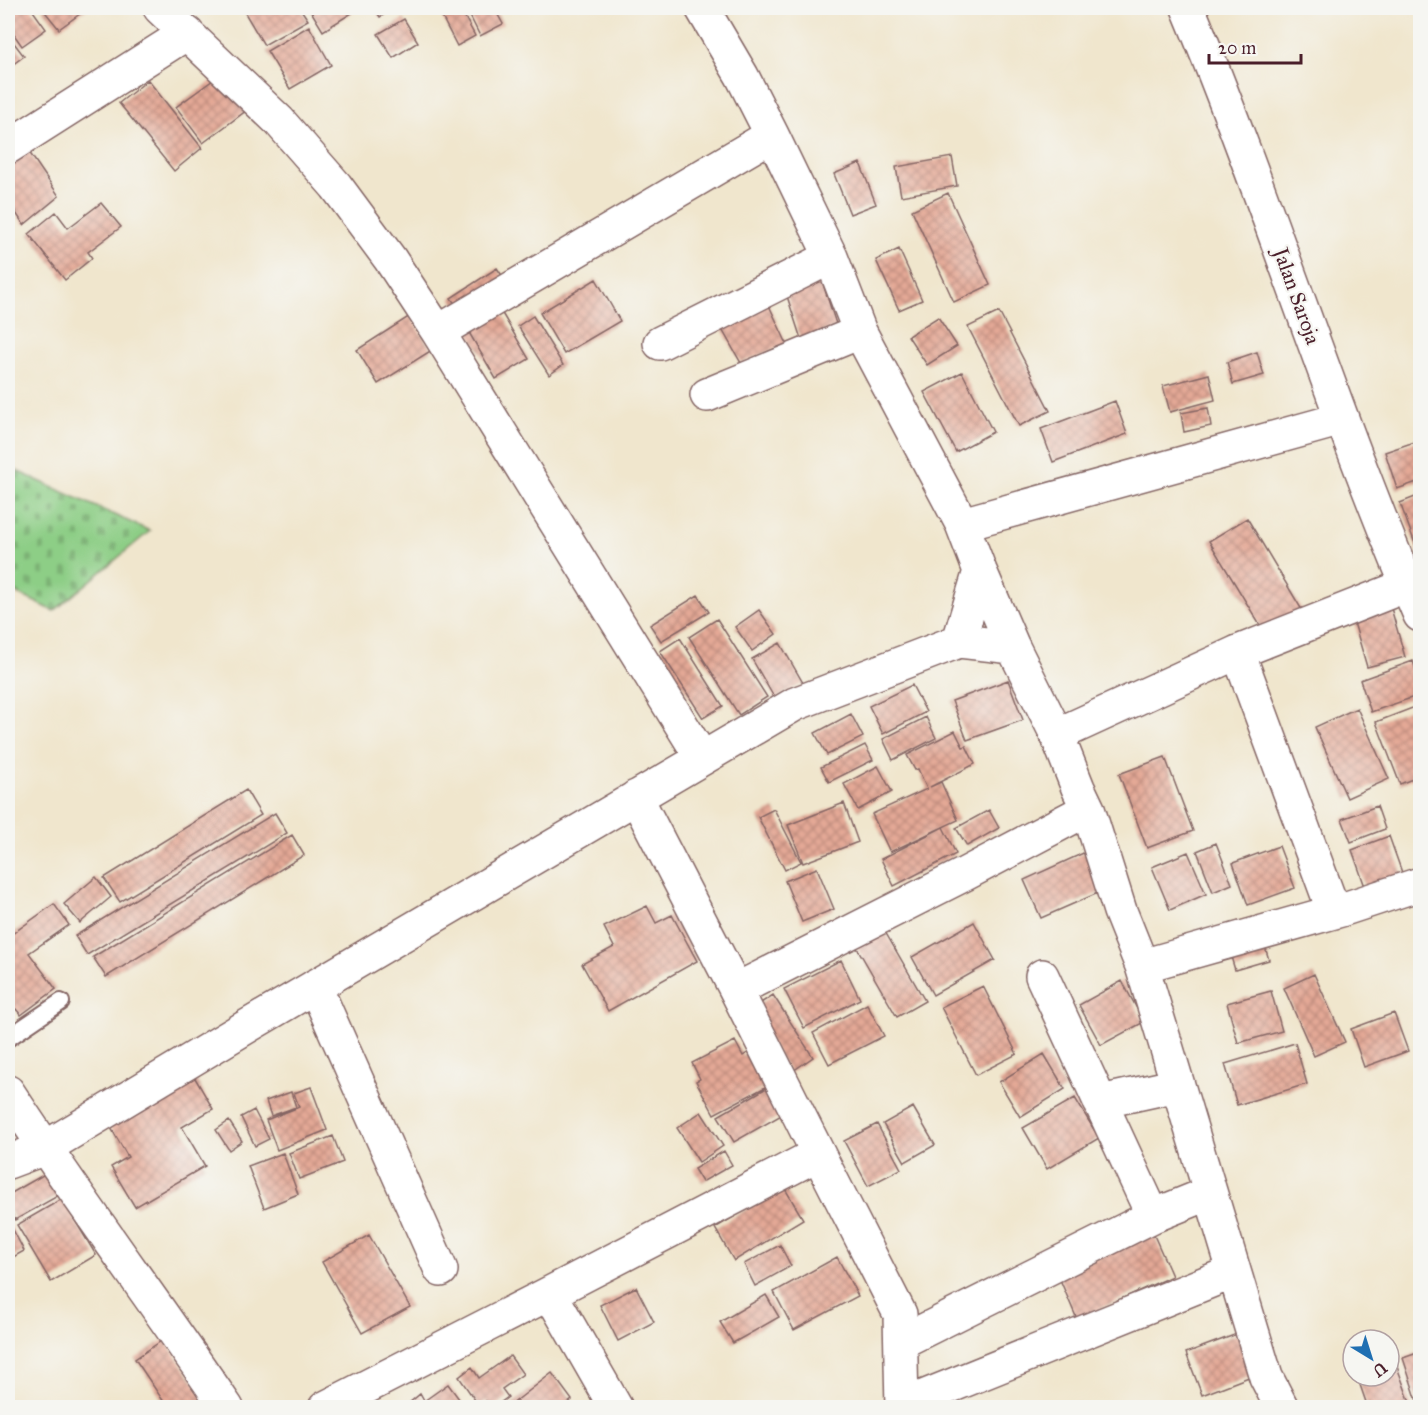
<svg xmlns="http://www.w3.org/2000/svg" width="1428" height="1415" font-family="'IM FELL Great Primer',serif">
<defs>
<pattern id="cemetery-stones" width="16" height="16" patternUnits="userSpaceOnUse" patternTransform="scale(1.5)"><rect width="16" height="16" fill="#8dce86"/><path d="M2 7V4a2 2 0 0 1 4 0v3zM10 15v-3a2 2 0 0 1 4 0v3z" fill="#7bb074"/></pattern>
<pattern id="building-cross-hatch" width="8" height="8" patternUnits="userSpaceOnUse" patternTransform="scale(1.5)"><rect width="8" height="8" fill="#e4a996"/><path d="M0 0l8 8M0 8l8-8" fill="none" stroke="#bb897b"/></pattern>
</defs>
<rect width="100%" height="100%" fill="#f6f6f2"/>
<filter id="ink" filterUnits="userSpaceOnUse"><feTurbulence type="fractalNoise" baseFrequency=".0167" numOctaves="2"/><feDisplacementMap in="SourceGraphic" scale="12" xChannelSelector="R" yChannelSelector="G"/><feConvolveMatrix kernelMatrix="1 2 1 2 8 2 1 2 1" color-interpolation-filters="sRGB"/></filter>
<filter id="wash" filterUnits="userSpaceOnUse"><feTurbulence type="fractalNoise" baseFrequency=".008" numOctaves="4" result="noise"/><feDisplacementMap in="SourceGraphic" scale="24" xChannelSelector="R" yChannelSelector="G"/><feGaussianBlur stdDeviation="1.35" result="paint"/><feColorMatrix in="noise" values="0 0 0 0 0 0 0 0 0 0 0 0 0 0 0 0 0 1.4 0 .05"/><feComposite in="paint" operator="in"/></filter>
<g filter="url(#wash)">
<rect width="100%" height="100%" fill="#f0e6cd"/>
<path fill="url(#cemetery-stones)" stroke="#6c7658" stroke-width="1.5" d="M8,467L150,531L54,611L8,589Z"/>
<g id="blocks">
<path fill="url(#building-cross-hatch)" d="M8,8H31L46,29L22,46L8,26Z
M42,8H88L59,29Z
M242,8H300L308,20L264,45Z
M309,8H360L323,31Z
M374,8H395L380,17Z
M460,8L475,36L457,46L442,17Z
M466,8H494L503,24L480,36Z
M404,19L418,42L393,58L378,34Z
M309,26L331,65L290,89L267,51Z
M11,39L24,56L8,68V41Z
M220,75L247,110L203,143L176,107Z
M148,80L202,148L174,171L119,103Z
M25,146L59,196L24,225L8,201V159Z
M952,157L957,186L901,196L896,167Z
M860,163L876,204L850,214L834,174Z
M948,193L990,285L954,302L912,210Z
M101,203L121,227L88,252L92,258L65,280L29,234L56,212L68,228Z
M899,249L922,300L899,310L876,260Z
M497,268L509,286L463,316L451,298Z
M596,279L620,321L564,354L540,313Z
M822,281L837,327L801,339L786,293Z
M766,299L787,344L741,363L719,324Z
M500,310L529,359L496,379L467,329Z
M999,312L1050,411L1019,426L968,327Z
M410,316L432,350L378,384L357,350Z
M533,316L563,365L549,375L518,326Z
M938,317L957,346L927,365L908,336Z
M1257,352L1264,375L1233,384L1227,362Z
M962,372L993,432L956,452L924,392Z
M1209,374L1215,400L1170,412L1163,386Z
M1115,401L1127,434L1053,462L1041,429Z
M1208,408L1211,426L1184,432L1181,413Z
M1420,440V481L1397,489L1385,452Z
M1420,495V557L1400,503Z
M1247,518L1305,615L1267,637L1209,541Z
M698,595L709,612L661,641L650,625Z
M1391,608L1405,657L1367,667L1353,619Z
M759,610L776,634L752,651L735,627Z
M717,619L767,697L739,715L689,637Z
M680,638L723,706L703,718L660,651Z
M780,643L803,683L775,699L752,659Z
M1413,661L1420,682V695L1371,712L1360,680Z
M1008,680L1023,720L967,740L952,701Z
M912,685L926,712L883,734L869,706Z
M1420,705V776L1400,784L1376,722Z
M1357,708L1389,779L1347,798L1315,727Z
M851,714L863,737L827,755L815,733Z
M926,717L936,738L893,760L883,739Z
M955,731L963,747L966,746L975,764L930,787L941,782L958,820L890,852L872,814L927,789L918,769L915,770L907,755Z
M865,745L873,760L829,782L821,767Z
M1165,757L1193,831L1147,848L1119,774Z
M878,766L892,792L858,810L844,784Z
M246,790L261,815L120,902L104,878Z
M844,803L858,842L803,863L788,825Z
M1377,806L1385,829L1351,842L1342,819Z
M774,809L801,862L785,870L758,817Z
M989,810L999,828L967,846L956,828Z
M275,813L287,833L87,955L75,936Z
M943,827L956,854L894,886L881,859Z
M292,835L304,855L106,977L93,957Z
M1389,836L1405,881L1368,895L1352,850Z
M1216,843L1232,884L1213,892L1197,851Z
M1279,846L1295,888L1248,905L1233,863Z
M1090,850L1107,889L1041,918L1024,880Z
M1188,852L1206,894L1170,910L1152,867Z
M817,868L834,909L802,922L785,881Z
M96,877L111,897L80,923L64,904Z
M54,904L69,925L29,953L56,989L21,1015L16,1009L8,1015V937Z
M647,906L656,923L672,915L697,961L608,1011L582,964L614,947L604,927Z
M974,922L995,960L933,995L912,957Z
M880,923L925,1001L897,1017L852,939Z
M1263,940L1269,960L1235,970L1229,950Z
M841,960L860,999L804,1028L784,989Z
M1314,974L1345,1042L1314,1056L1284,988Z
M1122,981L1144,1022L1101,1045L1079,1005Z
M983,986L1017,1054L976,1075L941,1007Z
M1271,991L1282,1031L1238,1043L1227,1003Z
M773,995L813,1057L790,1073L750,1010Z
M867,1004L884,1036L829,1064L813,1033Z
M1394,1013L1408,1051L1364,1067L1351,1029Z
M735,1041L743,1056L754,1049L773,1083L714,1114L696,1081L700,1079L692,1063Z
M1295,1043L1307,1084L1237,1105L1225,1064Z
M1044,1054L1065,1089L1020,1117L999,1082Z
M191,1071L213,1109L182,1127L205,1166L135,1207L111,1167L128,1157L107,1121Z
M770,1086L785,1113L734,1142L718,1116Z
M311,1087L327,1130L277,1150L266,1120L299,1107L294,1093Z
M291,1092L296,1107L271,1116L266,1101Z
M1075,1098L1099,1138L1047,1169L1023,1128Z
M913,1107L935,1145L905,1162L883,1124Z
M254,1110L269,1139L255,1146L241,1117Z
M701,1112L723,1146L699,1162L677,1128Z
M229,1121L242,1141L229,1150L216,1130Z
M877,1124L901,1169L868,1186L844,1141Z
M333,1136L343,1162L299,1179L289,1153Z
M724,1151L732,1165L702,1182L694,1169Z
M283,1153L298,1194L264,1208L248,1166Z
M50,1171L63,1193L15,1220L8,1206V1195Z
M784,1187L803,1219L734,1261L715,1228Z
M62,1199L96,1255L51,1282L17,1225Z
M8,1220L24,1251L8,1260Z
M1153,1233L1172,1276L1077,1319L1058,1275Z
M369,1235L410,1307L362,1333L322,1262Z
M780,1245L791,1266L755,1286L744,1264Z
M837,1257L858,1296L794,1330L774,1292Z
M636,1287L654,1322L618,1341L600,1305Z
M766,1295L779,1317L733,1343L720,1322Z
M1237,1334L1254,1375L1202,1395L1186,1353Z
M164,1339L206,1400L194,1408H168L135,1359Z
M1420,1352V1404H1418L1403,1358Z
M1392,1353L1412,1408H1368L1357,1376H1389V1354Z
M510,1356L523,1374L502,1389L508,1397L493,1408H491L486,1401L479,1406L459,1377L472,1367L479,1378Z
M552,1373L572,1400L561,1408H507Z
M448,1384L462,1403L456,1408H410L408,1404L420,1394L424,1401Z"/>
</g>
</g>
<g filter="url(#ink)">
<use href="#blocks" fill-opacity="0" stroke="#846564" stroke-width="1.5"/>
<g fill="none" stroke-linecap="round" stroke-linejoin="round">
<g stroke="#846564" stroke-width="20">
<path id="service" d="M8,1038L61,1002"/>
</g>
<g stroke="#846564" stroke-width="36">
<path id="minor" d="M160,8L279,121L336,186L390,259L438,332L702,758
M702,8L742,76L772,135L831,257L860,332L962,524L980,571L1013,647L1057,735L1078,788L1088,809L1120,911L1142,966L1266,1377L1282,1408
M1188,8C1271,208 1334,416 1420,615
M8,147L187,33
M438,332L772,135
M660,343L831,257
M707,395L860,332
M962,524L1342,419
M959,641L980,571
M1238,652L1334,912
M1057,735L1238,652L1420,580
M636,797L736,990L825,1167L900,1314L902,1408
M1142,966L1341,910L1420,884
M1042,976L1153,1216
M315,986L441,1270
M736,990L965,874L1088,809
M8,1092C78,1199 155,1302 227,1408
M1100,1102L1178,1085
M8,1162L45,1148L246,1027L795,704L959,641L1013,647
M550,1293L616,1408
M901,1342L1153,1216L1210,1193
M901,1406L1233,1272
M325,1408L550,1293L818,1154"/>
</g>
<use href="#service" stroke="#fff" stroke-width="16"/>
<use href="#minor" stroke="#fff" stroke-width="33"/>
</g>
</g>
<g text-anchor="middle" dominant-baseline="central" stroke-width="4.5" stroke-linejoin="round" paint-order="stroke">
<g font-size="21" fill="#4a1f2b" stroke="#f6f6f2">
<text transform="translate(1297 296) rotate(70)">Jalan Saroja</text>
</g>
</g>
<rect width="1428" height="1415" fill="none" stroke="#f6f6f2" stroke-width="30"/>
<g transform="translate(1371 1358) rotate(142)"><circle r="28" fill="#f6f6f2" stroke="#b1a0a2" stroke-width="1.5"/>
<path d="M0-4.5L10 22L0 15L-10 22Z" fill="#1f6fb2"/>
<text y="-9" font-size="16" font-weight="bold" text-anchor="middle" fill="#4a1f2b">U</text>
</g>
<path d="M1209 54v9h92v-9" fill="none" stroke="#4a1f2b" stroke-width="3"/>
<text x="1218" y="54" font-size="18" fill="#4a1f2b" stroke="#f6f6f2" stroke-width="4.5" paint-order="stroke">20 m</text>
</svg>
